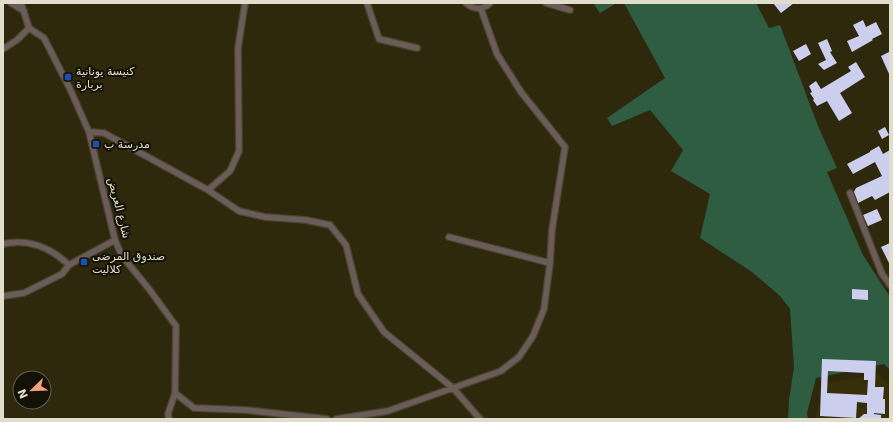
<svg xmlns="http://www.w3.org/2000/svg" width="893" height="422" font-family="'DejaVu Sans',Cairo,sans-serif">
<rect width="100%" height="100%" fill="#2e280d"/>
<path fill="#372f0a" d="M879,374L890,386V419H817L816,413L826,383Z"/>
<path fill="#2e5d41" d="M593,3H617L600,13Z
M624,3H756L769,28L780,25L818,126L837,168L827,172L863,255L890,297V370L884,364L816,378L807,413L808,419H788L789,400L794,367L790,309L780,296L752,272L700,238L710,194L671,171L683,150L650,110L612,126L607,118L665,78Z"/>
<path fill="#ccceee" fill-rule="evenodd" d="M773,3H794L781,13Z
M863,20L866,27L876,22L882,34L872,39L873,40L852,52L847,41L859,36L853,25Z
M827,39L832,51L830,52L837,63L824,70L818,64L826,60L818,43Z
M806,44L811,54L799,61L793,51Z
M889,52L890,55V76L881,56Z
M856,62L865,77L840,93L852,113L839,121L827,101L817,106L813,100L814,99L810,93L812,92L809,86L816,81L821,89L851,71L848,67Z
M885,127L889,135L882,139L878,131Z
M879,146L883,154L890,150V192L875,200L872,196L858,203L854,192L856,188L882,176L875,162L853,174L847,164L870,152V151Z
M877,209L882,220L868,226L863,215Z
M890,243V265L881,247Z
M852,289L868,290V300L852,299Z
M822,359L876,361L875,387H884L883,399H885V414L874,413V414L881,415V419H858L864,414H867V403L857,402L856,418L820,416ZM828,371L864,373V380H868L867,395L827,393Z"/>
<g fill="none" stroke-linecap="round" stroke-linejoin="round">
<g stroke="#4a452c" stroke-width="8">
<path id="minor" d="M11,3L24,11
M21,3L29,28L44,38L70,89L89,132L115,240L122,256L149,289L176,326L175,393L168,414L169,419
M367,3L379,39L417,48
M466,3C474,10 483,10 490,3
M546,3L570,10
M3,49L17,40L29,28
M89,132L104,133L208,190L239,211L265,217L306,220L330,225L346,245L358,294L384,332L453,388L480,419
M208,190L230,171L239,151L238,48L245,3
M850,193L882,274L890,285
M449,237L550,263
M3,244C28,238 51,248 69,265
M3,296L24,293L62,274L69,265L115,240
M175,393L194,408L246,410L327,419
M336,419L388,411L501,371L519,357L533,336L544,309L550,263L552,230L565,147L521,92L497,54L481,9"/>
</g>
<use href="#minor" stroke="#6b5c5a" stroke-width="5.5"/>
</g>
<g fill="#1a4fb4" stroke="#141106" stroke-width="1.5">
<rect x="64" y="73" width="8" height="8" rx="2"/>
<rect x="92" y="140" width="8" height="8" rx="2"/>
<rect x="80" y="258" width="8" height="8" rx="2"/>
</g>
<g text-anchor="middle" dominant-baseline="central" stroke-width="4" stroke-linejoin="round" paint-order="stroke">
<g font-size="11" fill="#e0ddcc" stroke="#141106" text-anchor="start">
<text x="76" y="71">كنيسة يونانية<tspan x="76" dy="13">بربارة</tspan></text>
<text x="104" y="144">مدرسة ب</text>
<text x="92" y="256">صندوق المرضى<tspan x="92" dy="13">كلاليت</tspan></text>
</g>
<g font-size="11" fill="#e0ddcc" stroke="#141106">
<text transform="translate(119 208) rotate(76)">شارع العريض</text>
</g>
</g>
<rect width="893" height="422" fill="none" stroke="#e0ddcc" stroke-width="8"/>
<g transform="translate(32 390) rotate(247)"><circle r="19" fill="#141106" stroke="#666355"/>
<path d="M0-3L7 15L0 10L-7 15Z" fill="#f2a17e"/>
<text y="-6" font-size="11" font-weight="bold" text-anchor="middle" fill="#e0ddcc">N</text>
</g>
</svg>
